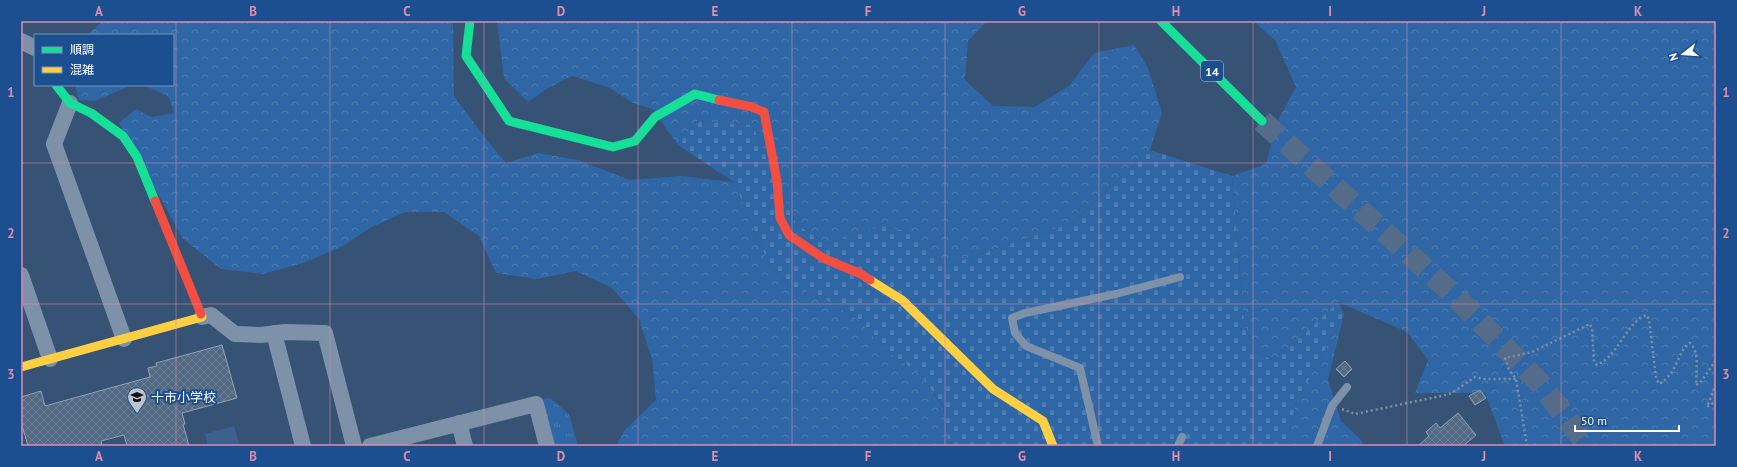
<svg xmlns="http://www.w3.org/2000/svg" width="1737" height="467" font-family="'PT Sans','Noto Sans JP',sans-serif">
<defs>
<pattern id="forest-crowns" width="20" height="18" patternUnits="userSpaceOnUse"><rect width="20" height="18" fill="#2f66a5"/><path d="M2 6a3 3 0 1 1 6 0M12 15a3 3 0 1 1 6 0" fill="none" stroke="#4e7db2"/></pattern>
<pattern id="cemetery-stones" width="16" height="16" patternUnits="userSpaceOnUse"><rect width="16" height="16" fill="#2f66a5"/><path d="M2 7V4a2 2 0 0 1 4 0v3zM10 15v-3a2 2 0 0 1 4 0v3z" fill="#4e7db2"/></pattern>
<pattern id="park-tufts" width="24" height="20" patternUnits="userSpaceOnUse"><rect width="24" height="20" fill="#2f66a5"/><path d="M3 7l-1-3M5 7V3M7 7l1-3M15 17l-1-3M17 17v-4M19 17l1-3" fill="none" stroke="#4e7db2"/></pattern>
<pattern id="building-cross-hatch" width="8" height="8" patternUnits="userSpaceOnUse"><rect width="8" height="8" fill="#526984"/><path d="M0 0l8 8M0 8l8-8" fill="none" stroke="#6c8096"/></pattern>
</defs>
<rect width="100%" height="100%" fill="#365274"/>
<path fill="url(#forest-crowns)" d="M103,21H453L454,96L479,130L506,163L538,153L578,160L630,180L681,176L734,182L769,264L792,287L833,303L859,320L885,350L919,373L943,407L948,439L953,446H616L624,431L656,400L652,359L639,319L612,288L576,271L536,279L496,273L479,236L444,212H405L370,228L341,247L303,263L263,274L221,269L183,239L119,123L136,109L151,117L174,113L168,96L143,85H173V35H87Z
M497,21H987L968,41L965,80L993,106L1034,107L1069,86L1094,53L1134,45L1148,68L1162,113L1150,150L1072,223L945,266L909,232L883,226L827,244L796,224L752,125L697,121L678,145L652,109L633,103L610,88L572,76L548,88L528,102L504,78Z
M1253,21H1716V446H1505L1485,393H1415L1428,360L1407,332L1338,302L1275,361L1253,351L1244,321L1232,176L1266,164L1276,124L1296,87L1275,40Z
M75,85H132L95,101L79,100Z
M1344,314L1328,380L1341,421L1362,441L1363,446H1286L1296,403Z"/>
<path fill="url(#cemetery-stones)" d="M697,121L752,125L796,224L827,244L883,226L909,232L945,266L1072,223L1150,150L1232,176L1244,321L1253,351L1275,361L1338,302L1344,314L1296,403L1286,446H953L948,439L943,406L919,373L885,350L859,320L833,303L792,287L769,264L734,182L678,145Z"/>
<path fill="url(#park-tufts)" d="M550,398L569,414L578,446H555L543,399Z"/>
<path fill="#3b618d" d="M234,426L240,446H208L205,434Z"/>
<path fill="url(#building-cross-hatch)" stroke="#92a2b6" d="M222,345L237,398L182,413L185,424H183L189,446H127L124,435L101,441L102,446H28L21,422V397L41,391L45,406L150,377L148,368L157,366L156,363Z
M1345,361L1352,369L1344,377L1336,369Z
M1480,390L1486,398L1475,405L1469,396Z
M1458,413L1476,435L1463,446H1418L1429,436L1426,432L1436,423L1440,428Z"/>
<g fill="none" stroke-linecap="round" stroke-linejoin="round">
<path stroke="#546c89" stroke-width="22" stroke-dasharray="22 11" stroke-linecap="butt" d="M1262,121L1453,294L1538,381L1588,446"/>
<path stroke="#7d92a8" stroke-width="2.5" stroke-dasharray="2 3" stroke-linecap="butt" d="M1716,384L1707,407L1716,401
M1342,409L1355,414L1446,395L1452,393L1475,377L1484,379H1516
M1527,446L1516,379L1509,370L1505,358L1532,352L1590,324L1592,328L1594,362L1597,365C1619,355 1626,323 1646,315L1649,319L1656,378L1659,384C1679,372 1678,349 1690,343C1700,352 1696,373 1696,385L1700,383L1716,360"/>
<path stroke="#7d92a8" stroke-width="8" d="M1098,446L1080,368L1026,346L1015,333L1012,318L1025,313L1116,294L1180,277
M1178,446L1182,437
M1317,446L1332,406L1347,387"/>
<path stroke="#7d92a8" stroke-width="16" d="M21,41L35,48
M70,103L54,144L124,339
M21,275L50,359
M202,317L211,315L235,334L261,335L285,332L325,333L354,446
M274,333L303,446
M459,423L465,446
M370,446L536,404L547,446"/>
<path stroke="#16e098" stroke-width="9" d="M470,21L466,56L509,121L613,147L635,141L655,117L695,94L719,100
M1161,21L1262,121
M56,85L70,103L91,113L123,136L137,157L155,201"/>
<path stroke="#ffcf43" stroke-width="9" d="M870,280L902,300L993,389L1043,421L1053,446
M21,367L202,317L201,314"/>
<path stroke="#f24e42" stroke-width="9" d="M719,100L752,107L764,112L777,181L780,218L789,235L823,258L861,274L870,280
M155,201L201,314"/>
</g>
<path fill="none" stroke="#e08cad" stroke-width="1" stroke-opacity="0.55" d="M176,21V446M330,21V446M484,21V446M638,21V446M792,21V446M945,21V446M1099,21V446M1253,21V446M1407,21V446M1561,21V446M21,163H1716M21,304H1716"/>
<defs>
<g id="school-pin" transform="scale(1)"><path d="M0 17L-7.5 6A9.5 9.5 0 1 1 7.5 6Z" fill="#b9c2ce" stroke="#1b4f8f"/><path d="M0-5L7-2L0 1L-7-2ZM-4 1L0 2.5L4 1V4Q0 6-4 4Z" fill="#111"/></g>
</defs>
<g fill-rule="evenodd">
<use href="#school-pin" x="137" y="397"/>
</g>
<g text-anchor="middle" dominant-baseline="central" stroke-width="4" stroke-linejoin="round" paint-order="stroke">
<rect fill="#1b4f8f" stroke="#bbcadd" stroke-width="1" x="1201" y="61" width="22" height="20" rx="3"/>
<g font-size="12" font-weight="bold" fill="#fff">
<text x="1212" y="71">14</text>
</g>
<g font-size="13" fill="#fff" stroke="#1b4f8f" text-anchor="start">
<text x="151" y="397">十市小学校</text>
</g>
</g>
<rect width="1737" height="467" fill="none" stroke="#1b4f8f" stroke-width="44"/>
<rect x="34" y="34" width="140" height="52" fill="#1b4f8f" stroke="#7695bc"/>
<rect x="42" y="47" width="20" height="6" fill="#16e098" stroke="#7695bc"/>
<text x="70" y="54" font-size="12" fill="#ffffff">順調</text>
<rect x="42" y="67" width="20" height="6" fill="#ffcf43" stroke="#7695bc"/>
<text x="70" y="74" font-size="12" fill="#ffffff">混雑</text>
<g transform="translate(1683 54) rotate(253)" stroke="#1b4f8f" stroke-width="3" paint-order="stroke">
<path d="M0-3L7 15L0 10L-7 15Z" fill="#ffffff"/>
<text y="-6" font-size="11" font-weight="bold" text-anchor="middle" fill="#ffffff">N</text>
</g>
<path d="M1575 425v6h104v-6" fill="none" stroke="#ffffff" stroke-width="2"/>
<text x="1581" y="425" font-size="12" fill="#ffffff" stroke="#1b4f8f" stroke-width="3" paint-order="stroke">50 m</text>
<rect x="22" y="22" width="1693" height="423" fill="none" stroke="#e08cad" stroke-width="1.5"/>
<g font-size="13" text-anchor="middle" font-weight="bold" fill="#e08cad">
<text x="99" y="16">A</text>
<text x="253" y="16">B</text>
<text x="407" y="16">C</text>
<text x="561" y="16">D</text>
<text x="715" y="16">E</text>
<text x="868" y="16">F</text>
<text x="1022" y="16">G</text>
<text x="1176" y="16">H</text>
<text x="1330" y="16">I</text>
<text x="1484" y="16">J</text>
<text x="1638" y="16">K</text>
<text x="11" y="97">1</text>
<text x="1726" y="97">1</text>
<text x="11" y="238">2</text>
<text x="1726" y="238">2</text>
<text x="11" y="379">3</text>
<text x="1726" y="379">3</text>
<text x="99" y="461">A</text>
<text x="253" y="461">B</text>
<text x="407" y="461">C</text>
<text x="561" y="461">D</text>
<text x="715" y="461">E</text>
<text x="868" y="461">F</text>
<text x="1022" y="461">G</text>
<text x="1176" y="461">H</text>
<text x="1330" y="461">I</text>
<text x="1484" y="461">J</text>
<text x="1638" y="461">K</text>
</g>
</svg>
